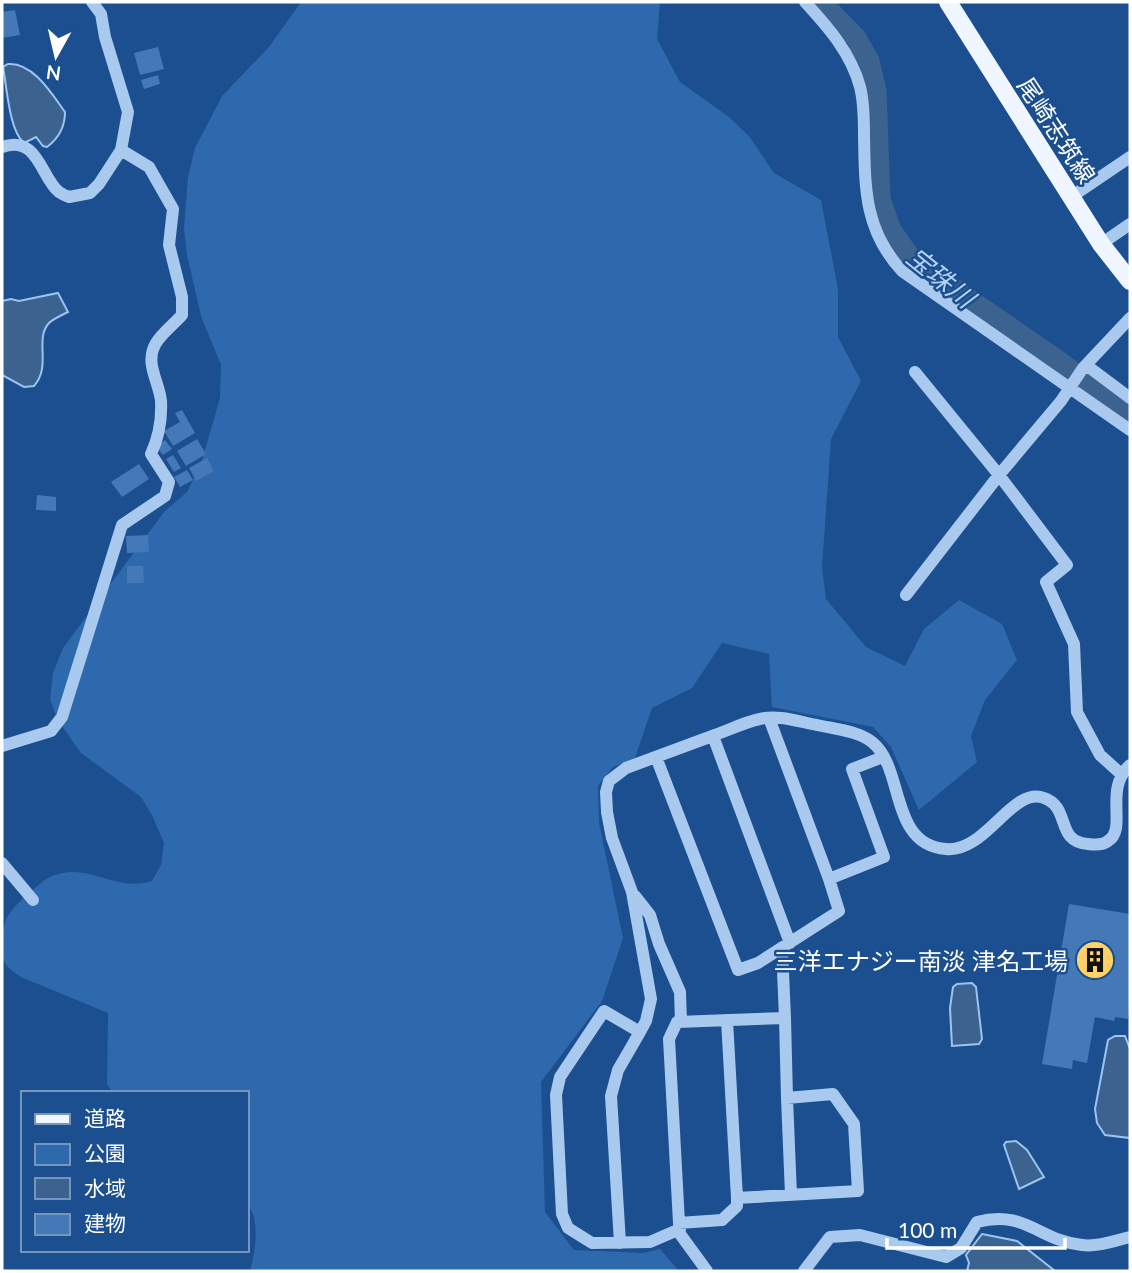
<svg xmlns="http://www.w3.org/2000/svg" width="1132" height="1273" font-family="Lato,'Noto Sans JP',sans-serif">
<rect width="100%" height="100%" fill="#1b4f8f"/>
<path fill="#2e69ad" d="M301,2H660L657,39L680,82L729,117L749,136L774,173L821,200L838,289V337L861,381L831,439L822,567L826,599L866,647L905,666L924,629L959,600L1002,624L1017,660L985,700L971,736L977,762L919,810L891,747L873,727L772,707L769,654L722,643L692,688L652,708L635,758L613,767L598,786L599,823L623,938L602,1001L541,1082L545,1212L574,1250L643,1253L660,1249L679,1271H250C255,1253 261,1219 247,1204V1093H113L107,1084L108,1013L21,977C3,965 2,962 2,942C2,920 10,910 26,896C34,889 43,880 52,876C88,861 115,893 152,881L161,865L164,843L152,815L141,797L81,753L57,719L50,699L53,673L63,648L164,512L187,492L201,464L220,398L221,365L201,316L187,255L184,229L188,177L195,148L222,96L269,47Z"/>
<path fill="#3c6290" stroke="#9cc4f0" stroke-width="2" d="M8,64C33,62 52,94 65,112C65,127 59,138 47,147L43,146L36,137L24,143C9,130 7,88 3,67Z
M58,293L68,312C62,315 53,319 49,323C34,339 52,366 34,386L24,387L2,375V301L11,299L19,301Z
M957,984L972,983L976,987L982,1039L979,1044L952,1046L950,1008L953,987Z
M1115,1036H1125L1130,1049V1138L1105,1135L1097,1123L1095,1109L1108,1040Z
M1016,1141L1027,1150L1044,1177L1019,1189L1004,1145L1006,1142Z
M982,1234L1017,1241L1055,1271H967L969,1263L966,1255Z"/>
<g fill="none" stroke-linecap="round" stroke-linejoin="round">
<path stroke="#3c6290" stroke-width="21" d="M821,2L856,38L869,61L876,91L880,199L891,230L912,260L1057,360L1130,415"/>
</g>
<path fill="#4478b7" d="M15,10L20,35L2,38V12Z
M158,47L164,69L140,75L134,53Z
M158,75L160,84L144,89L141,80Z
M182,410L195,433L173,446L164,431L180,422L175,413Z
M197,439L206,454L186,466L177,451Z
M165,440L172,449L163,455L156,446Z
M173,455L181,468L174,472L166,459Z
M207,458L214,471L196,481L189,468Z
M139,464L149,479L122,497L111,482Z
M187,470L193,480L180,487L174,477Z
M37,495L56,497V511L36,510Z
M148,535L149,552L127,553L126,536Z
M127,566H143L144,583H127Z
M1069,904L1130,914V1005L1128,1019L1115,1017L1114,1021L1095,1017L1087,1063L1073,1060L1072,1069L1042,1064Z"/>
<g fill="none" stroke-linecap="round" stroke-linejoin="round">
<path stroke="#a9c9ee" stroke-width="12" d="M805,2C828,27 851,53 860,87C864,102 864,119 864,135C865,188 864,230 902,271L1130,430
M2,147C38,134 41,178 59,192C62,194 66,196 69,197L90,193L99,184L121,150L128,112L105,37L101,14L92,2
M1071,197L1130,157
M1101,244L1130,224
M1086,365L1130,398
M915,372L999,475L1067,565L1046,582L1074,644L1077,712L1100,755L1120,773
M906,595L999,475L1061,401L1083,368L1130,318
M769,718L829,879
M713,736L790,943
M2,746L51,731L62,717L122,525L165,496L169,482L151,454C159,437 162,420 161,401C159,381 144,363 156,343C162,333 174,324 182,315V297L169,245L173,209L149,167L121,150
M656,757L738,970L758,963L839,911L829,879L884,857L852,769L883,757
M2,863L33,900
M635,896L650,915L659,944L680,992L681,1022
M782,948L785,1018
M727,1020L737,1198
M787,1098L791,1195
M679,1223L722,1220L737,1206V1198L858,1191L854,1124L833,1094L787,1098L785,1018L677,1022L669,1039L679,1223L680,1234L707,1271
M680,1229L650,1242L592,1243L568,1228L562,1214L556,1095L560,1077L604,1011L640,1032L646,1021L651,999L632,892L612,838L607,812L606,792L609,781L626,768C655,757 685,746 715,735C729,730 745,722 760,719C777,714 800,722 817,725C835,729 858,731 872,742C905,768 889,845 946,849C986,853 1012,786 1044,798C1071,807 1055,842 1088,844C1095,845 1103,845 1108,841C1128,829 1103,789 1130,765
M620,1243L611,1096L618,1070L640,1032
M804,1271L830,1237L860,1235L946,1257L961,1248L977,1222C1025,1209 1039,1241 1082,1245C1098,1247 1114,1241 1130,1237"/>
<path stroke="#f0f6ff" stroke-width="18" d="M948,2L1101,244L1130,281"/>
</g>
<defs>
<g id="building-disc" transform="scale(2.0125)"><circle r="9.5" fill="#ffd166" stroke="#1b4f8f"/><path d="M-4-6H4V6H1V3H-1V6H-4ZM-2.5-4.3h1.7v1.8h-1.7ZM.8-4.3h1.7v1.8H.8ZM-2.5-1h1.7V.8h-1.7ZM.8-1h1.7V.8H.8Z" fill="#111"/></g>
</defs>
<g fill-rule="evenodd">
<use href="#building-disc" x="1095" y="960"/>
</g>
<g text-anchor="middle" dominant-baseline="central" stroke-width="5" stroke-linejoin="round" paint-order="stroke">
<g font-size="24" fill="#fff" stroke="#1b4f8f">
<text transform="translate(1057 130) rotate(57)">尾崎志筑線</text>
</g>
<g font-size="24" fill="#fff" stroke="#1b4f8f" text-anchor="end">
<text x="1068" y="960">三洋エナジー南淡 津名工場</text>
</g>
<g font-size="26" font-style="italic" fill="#b5d3f5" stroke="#1b4f8f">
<text transform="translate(941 277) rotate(39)">宝珠川</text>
</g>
</g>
<rect width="1132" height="1273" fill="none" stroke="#ffffff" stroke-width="7"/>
<rect x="21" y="1091" width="228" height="161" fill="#1b4f8f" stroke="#7695bc" stroke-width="2"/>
<rect x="35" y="1114" width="35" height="10" fill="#f0f6ff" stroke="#7695bc" stroke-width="2"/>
<text x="84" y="1126" font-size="21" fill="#ffffff">道路</text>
<rect x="35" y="1144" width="35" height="21" fill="#2e69ad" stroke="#7695bc" stroke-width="2"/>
<text x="84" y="1161" font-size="21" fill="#ffffff">公園</text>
<rect x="35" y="1178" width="35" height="21" fill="#3c6290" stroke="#7695bc" stroke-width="2"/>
<text x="84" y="1196" font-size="21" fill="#ffffff">水域</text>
<rect x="35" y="1214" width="35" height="21" fill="#4478b7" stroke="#7695bc" stroke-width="2"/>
<text x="84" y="1231" font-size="21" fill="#ffffff">建物</text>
<g transform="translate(56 56) rotate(188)" stroke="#1b4f8f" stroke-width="5" paint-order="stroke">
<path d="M0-5L12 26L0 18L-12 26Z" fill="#ffffff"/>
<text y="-10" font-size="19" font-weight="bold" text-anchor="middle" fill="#ffffff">N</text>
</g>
<path d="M887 1238v10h178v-10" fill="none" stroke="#ffffff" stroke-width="3.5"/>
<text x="898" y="1238" font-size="21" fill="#ffffff" stroke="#1b4f8f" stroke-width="5" paint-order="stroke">100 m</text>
</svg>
